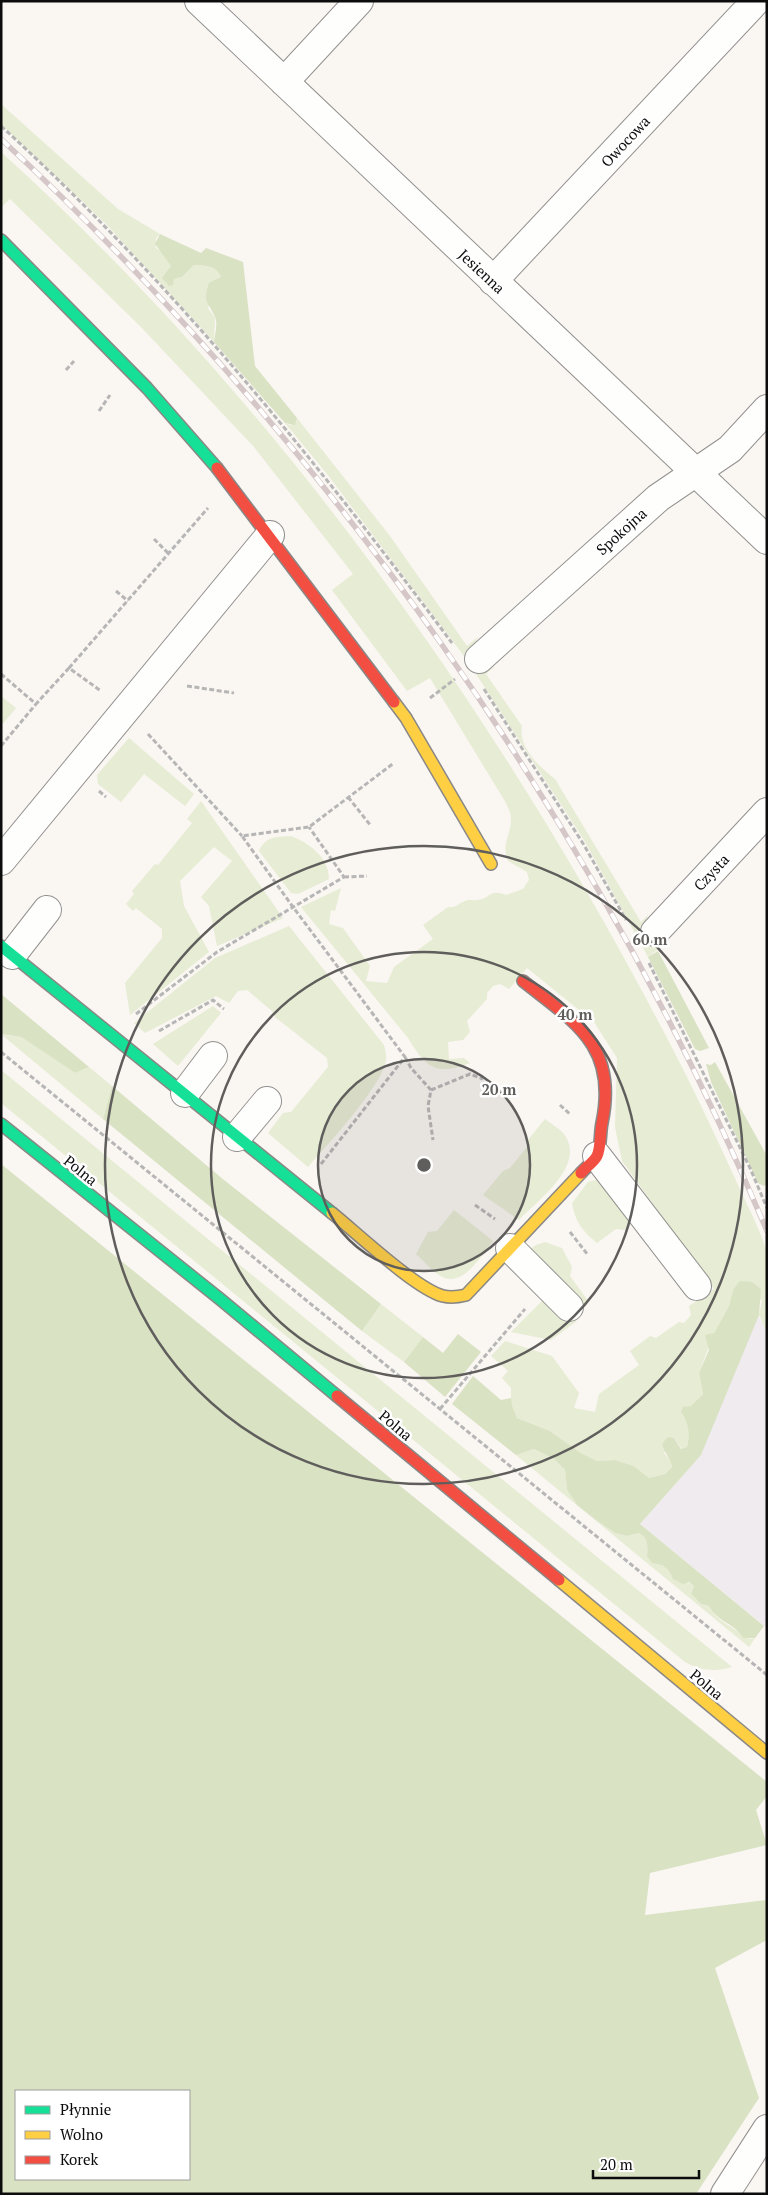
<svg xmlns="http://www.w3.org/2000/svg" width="768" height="2195" font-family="'PT Serif',serif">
<rect width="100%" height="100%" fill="#faf6f2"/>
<path fill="#f0ebee" d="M752,1302L767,1333V1628L640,1524L701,1455Z"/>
<path fill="#e7ecd4" d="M1,104L118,209L160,234L156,238V248L163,253L171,266L169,272L174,279L182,277L194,265C206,265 215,266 221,277L208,308L215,318L214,342L106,224L1,124Z
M1,152C275,400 497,712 667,1038C693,1087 716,1137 739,1187C747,1205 763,1235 767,1254C768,1273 767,1311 767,1333L759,1315L762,1300L733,1290L729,1306L714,1333L699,1373L703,1394C677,1421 693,1418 687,1447L682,1449L674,1438L664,1453L671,1461L672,1467L665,1474L649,1478L634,1466L615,1460L597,1461L581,1453L550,1431L517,1418L511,1406V1388L502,1378L508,1371L491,1356L505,1341L552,1356L579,1393L574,1408L595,1412L599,1394L639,1365L630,1351L650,1336L656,1338L679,1322L684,1323L691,1315L689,1306L714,1289L622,1161L615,1127L617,1058L594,1022L527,968L509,989L500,984L493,986L487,993V999L467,1021L470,1032L463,1040L448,1042L449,1059L464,1058L470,1063C436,1076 426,1068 408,1038L301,907L341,888L335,911L331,910L329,924L343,928L370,966L366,981L387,983L394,967L433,939L423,925L448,907C457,908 457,904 465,901C470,899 472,901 477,900C491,899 489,888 506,895L523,889L529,880L527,872L508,861C501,843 511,836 511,818C511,813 508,808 506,803L430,678L407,691L332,590L353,574L254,447L141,327L10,199L1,207L3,201L1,198Z
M297,418L390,536L467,646L478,637L472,649L470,664L327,474L285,423L290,425L296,423Z
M494,667L486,674L522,726C518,748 539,766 555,779L641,922L648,915C644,925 651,944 662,946L648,957L584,840L476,674V670Z
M1,696L16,708L1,726Z
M129,738L194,794L185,806L144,774L121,802L98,784L97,775Z
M201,801L283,918L217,946L209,906L201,897L232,861L214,847L180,881L184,906L209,952L130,1015L125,983L162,938V929L136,908L133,911L126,904L134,894L132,891L155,864L158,865L192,823L187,819Z
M291,836C309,843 329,857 329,879L298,894L291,893L259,851C266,836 276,837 291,836Z
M289,926L384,1045C386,1052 387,1057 385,1064C378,1090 328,1144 308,1167L268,1133L283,1113L291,1112L328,1067L327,1058L275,1017L272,1011L247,990L238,991L229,1003L216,996L145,1033L134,1023L215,958Z
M213,1006L221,1013L178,1066L153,1044Z
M2,1035L21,1037L75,1073L89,1067L112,1086L103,1119Z
M1,1070L732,1667C715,1672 701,1671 685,1662L1,1103Z
M545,1119C551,1124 559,1128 564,1134C587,1165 538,1200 519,1220L483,1195L503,1171L510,1168L527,1147L528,1140Z
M599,1179L632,1219L625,1230L616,1229L597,1243C582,1231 575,1221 572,1203L588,1182Z
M454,1210L493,1241C482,1255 461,1291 439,1275C431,1270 424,1261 416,1254L428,1232L437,1231Z
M545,1242L562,1248L572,1267L570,1276L589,1302L579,1309L529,1250L536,1245Z
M548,1295L577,1321L551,1340L511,1332Z
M381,1304L423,1337L404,1362L362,1331Z
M534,1449L554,1459L565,1470L567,1490L577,1505L596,1520L615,1533L627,1536L639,1533C648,1538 648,1547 647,1556L694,1586L691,1594L701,1604L709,1606C717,1623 735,1627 749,1639L755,1638L749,1647L516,1455Z"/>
<path fill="#d9e2c3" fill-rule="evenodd" d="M160,234L201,253L206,248L243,262L255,366L297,418L295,425L285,423L214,342C215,334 218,324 215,317C208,300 202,303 209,283L221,277C216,266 206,265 194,265L182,277L174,279L173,285L169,286L162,278L171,266L155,244Z
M658,951L709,1048L700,1051L695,1049L648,957Z
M1,994L89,1067L75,1073L21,1037L1,1034Z
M715,1062L767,1156V1184L764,1186L758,1183L711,1082L706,1064L711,1065Z
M112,1086L224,1180L381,1304L362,1331L103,1119Z
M1,1164L767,1782V1796L756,1810L767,1845L650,1873L645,1915L767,1900V1940L715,1968L759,2098L696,2194H1ZM189,2091V2179H16V2091Z
M740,1281L752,1282L761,1289L759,1315L701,1455L640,1524L764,1626L755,1638H743C736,1624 717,1622 709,1606L701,1604L691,1594L694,1586L689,1582L683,1584L673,1579C670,1569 663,1564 652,1563L647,1556C648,1547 648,1538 639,1533L627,1536L615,1533L596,1520L577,1505L567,1490L565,1470L554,1459L534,1449L516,1455L452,1404L473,1376L501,1400L511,1398L512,1406L517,1418L550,1431L581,1453L597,1461L615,1460L634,1466L649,1478L665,1474L672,1467C671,1458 664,1453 662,1444L668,1437L674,1438L681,1449L687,1447C690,1435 689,1422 681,1412L683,1407L691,1406L703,1394L699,1373L709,1350L705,1335L714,1333L729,1306L733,1290Z
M458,1334L481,1352L445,1397L404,1362L423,1337L443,1353Z"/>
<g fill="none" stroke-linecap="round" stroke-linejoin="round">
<g stroke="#939190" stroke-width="30">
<path id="street" d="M199,1L767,540
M284,82L359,1
M493,281L756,1
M479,659L658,498L730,449L767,409
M1,861L270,535
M655,932L767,812
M12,955L47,910
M185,1093L213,1056
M237,1137L267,1101
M597,1156L697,1286
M510,1248L569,1307
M725,2194L767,2129"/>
</g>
<g stroke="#8a8886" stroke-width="14">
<path id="fast" d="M1,240L147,388L217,468
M1,946L332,1213
M1,1124L220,1299L337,1396"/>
</g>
<g stroke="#8a8886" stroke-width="14">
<path id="slow" d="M394,702L406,718L491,864
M332,1213C357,1233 416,1289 443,1296C451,1298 458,1297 466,1295L581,1173
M559,1580L767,1753"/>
</g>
<g stroke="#8a8886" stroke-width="14">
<path id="jam" d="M217,468L394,702
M523,981C576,1023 618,1046 602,1123C600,1132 601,1148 597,1156C594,1162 585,1168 581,1173
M337,1396L559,1580"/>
</g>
<path stroke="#b7b6b6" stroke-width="3" stroke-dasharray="5 2.5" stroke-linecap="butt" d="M1,126C171,281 315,459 452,643
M66,370L74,361
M99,411L110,395
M154,539L169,554
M116,591L128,601
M69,668L208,508
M1,674L36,704L69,668L101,691
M187,686L234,693
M484,689L584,845L626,920
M430,698L455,679
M148,734L242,836
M1,746L36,704
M99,791L106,797
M348,797L371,826
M344,877L367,876
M649,963L750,1168L767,1208
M136,1014L217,952L344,877L309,827
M159,1031L213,1000L224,1009
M1,1052L767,1675
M405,1057L411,1068L431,1090L428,1106L433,1140
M431,1090L470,1074L483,1079
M560,1105L571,1115
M321,1164L405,1057L293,907L242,836L309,827L394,763
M475,1205L495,1219
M570,1232L588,1255
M440,1409L525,1309"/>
<use href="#street" stroke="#fefefd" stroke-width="28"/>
<use href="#fast" stroke="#16e098" stroke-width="11"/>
<use href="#slow" stroke="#ffcf43" stroke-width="11"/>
<use href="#jam" stroke="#f24e42" stroke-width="11"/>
<g stroke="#d5c6c8" stroke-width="5.5">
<path id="rail" d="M1,139C329,444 593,818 767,1231"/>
</g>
<use href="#rail" stroke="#fff" stroke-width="4" stroke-dasharray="11" stroke-linecap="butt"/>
</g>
<circle cx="424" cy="1165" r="106" fill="#5f5e5c" fill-opacity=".12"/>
<g fill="none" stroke="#5f5e5c" stroke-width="2.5">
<circle cx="424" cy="1165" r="106"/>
<circle cx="424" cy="1165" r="213"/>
<circle cx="424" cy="1165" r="319"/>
</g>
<g text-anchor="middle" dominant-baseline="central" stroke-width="5" stroke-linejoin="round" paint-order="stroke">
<g font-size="15" fill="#0c0c0c" stroke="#fff">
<text transform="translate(625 141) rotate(-47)">Owocowa</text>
<text transform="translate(482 271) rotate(43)">Jesienna</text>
<text transform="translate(621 531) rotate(-42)">Spokojna</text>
<text transform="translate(711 872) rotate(-47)">Czysta</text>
<text transform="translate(81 1170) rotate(39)">Polna</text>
<text transform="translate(396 1425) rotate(40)">Polna</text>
<text transform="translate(707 1684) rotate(40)">Polna</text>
</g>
</g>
<circle cx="424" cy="1165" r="8" fill="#5f5e5c" stroke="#fff" stroke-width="2.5"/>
<g font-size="15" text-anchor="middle" font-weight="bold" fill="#5f5e5c" stroke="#fff" stroke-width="5" stroke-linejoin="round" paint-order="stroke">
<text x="650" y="945">60 m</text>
<text x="575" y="1020">40 m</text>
<text x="499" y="1095">20 m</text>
</g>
<rect width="768" height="2195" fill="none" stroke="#0c0c0c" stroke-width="5"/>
<rect x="15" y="2090" width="175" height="90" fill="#ffffff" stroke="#9e9e9e"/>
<rect x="25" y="2106" width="25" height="8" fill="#16e098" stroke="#9e9e9e"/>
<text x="60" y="2115" font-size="15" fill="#0c0c0c">Płynnie</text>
<rect x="25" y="2131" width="25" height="8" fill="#ffcf43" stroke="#9e9e9e"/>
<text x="60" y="2140" font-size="15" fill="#0c0c0c">Wolno</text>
<rect x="25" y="2156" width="25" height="8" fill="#f24e42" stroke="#9e9e9e"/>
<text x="60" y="2165" font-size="15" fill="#0c0c0c">Korek</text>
<path d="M593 2170v8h106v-8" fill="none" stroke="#0c0c0c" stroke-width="2.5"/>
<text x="600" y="2170" font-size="15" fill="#0c0c0c" stroke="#ffffff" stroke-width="4" paint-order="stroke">20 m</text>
</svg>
